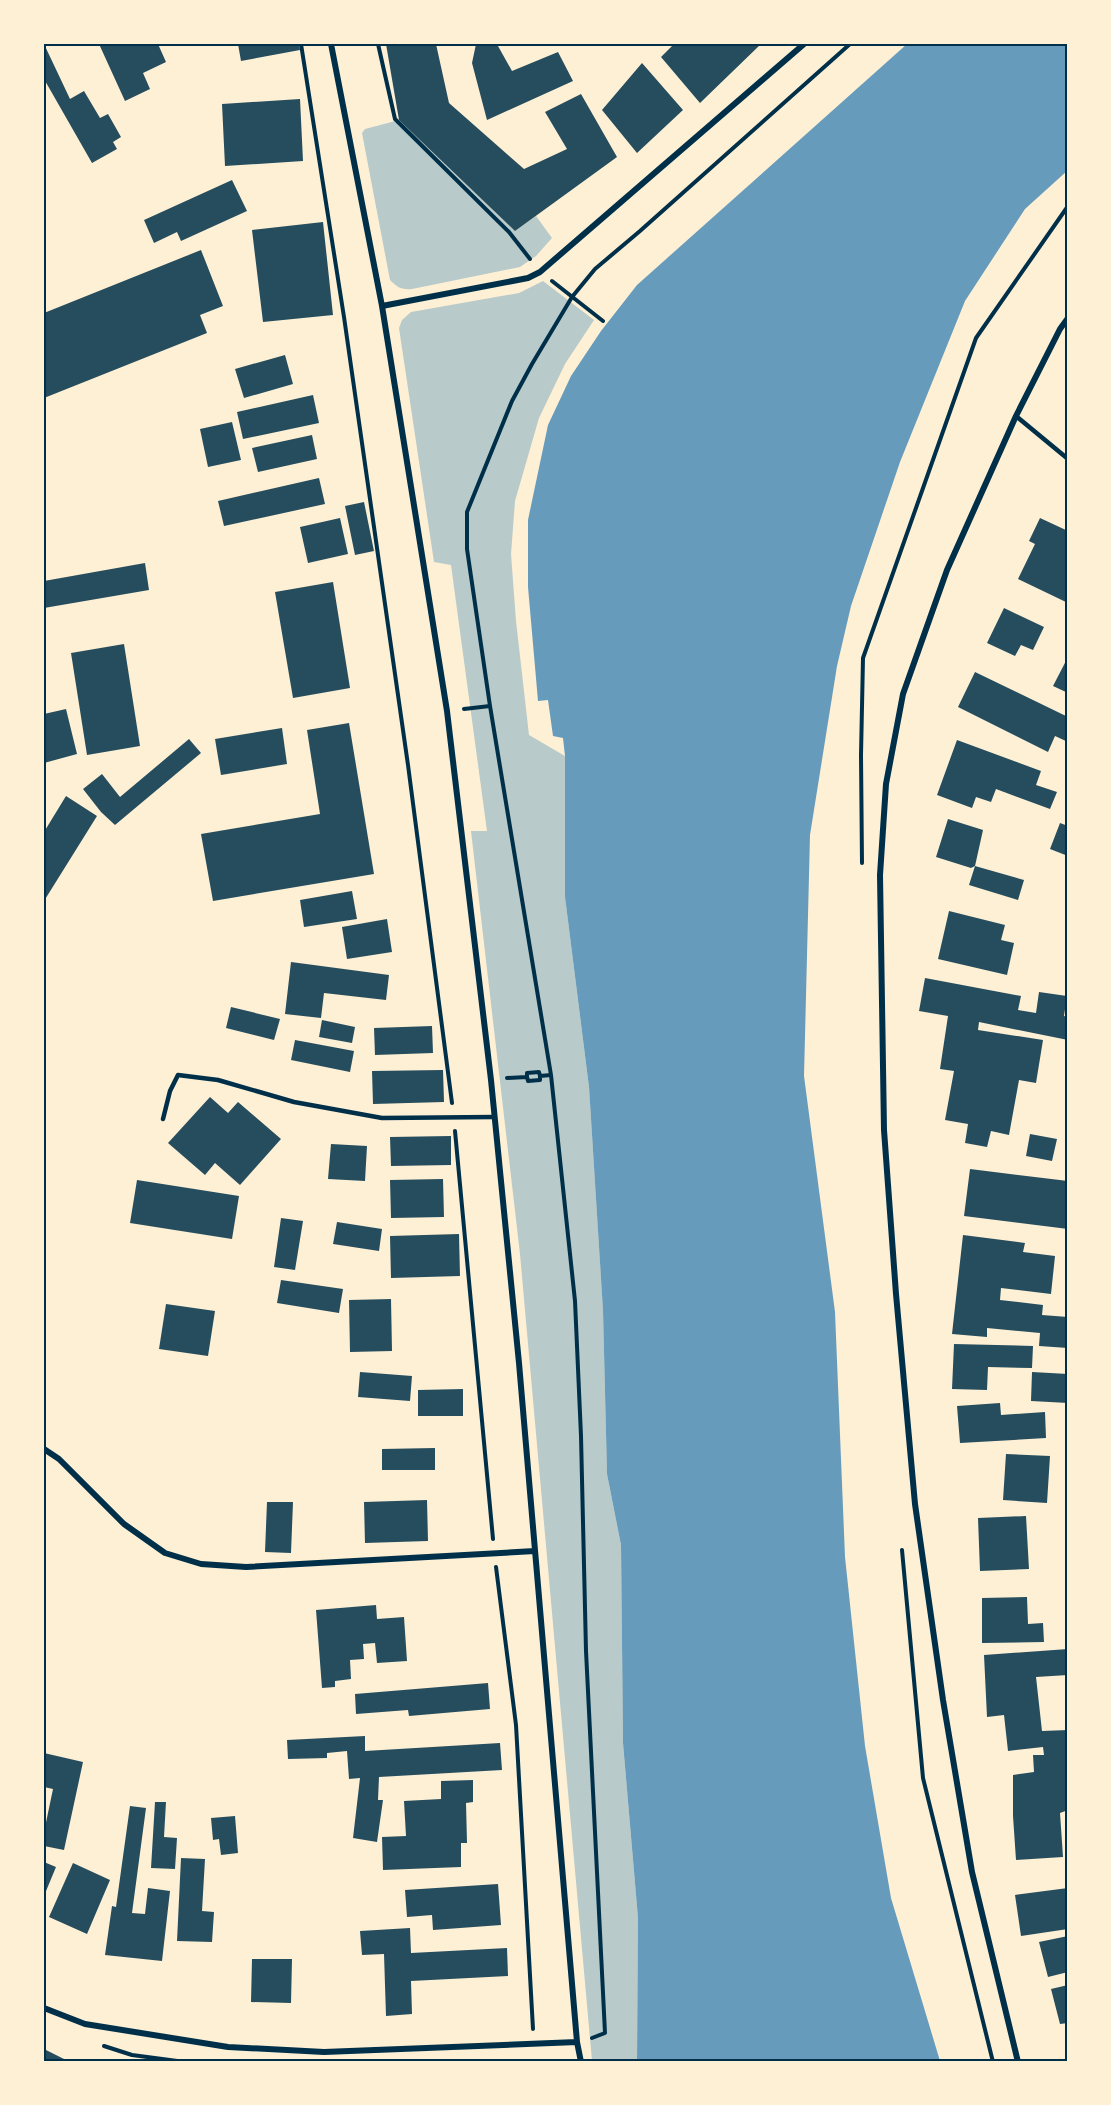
<svg xmlns="http://www.w3.org/2000/svg" width="1111" height="2105" font-family="'Nunito Sans',sans-serif">
<rect width="100%" height="100%" fill="#fdf0d5"/>
<path fill="#b9caca" d="M399,120L515,231L536,216L552,238L536,256L520,267L412,289C401,290 397,287 390,280L362,133L365,129Z
M543,281L594,320L565,364L539,418L515,501L511,554L516,621L529,735L565,756V897L589,1087L603,1311L607,1474L621,1545L623,1743L638,1918L637,2061H592L520,1254L471,831H487L451,565L434,562L399,328L402,320L411,312L519,293Z"/>
<path fill="#669bbc" d="M907,44H1068L1067,171L1025,209L965,301L900,462L851,606L837,666L810,835L804,1076L835,1312L845,1557L865,1746L891,1898L940,2061H637L638,1918L623,1743L621,1545L607,1474L603,1311L589,1087L565,897V756L563,738L553,736L548,700L538,701L528,587V520L548,425L571,376L601,331L637,285Z"/>
<path fill="#264d5e" d="M44,44L70,99L84,91L100,118L108,114L121,137L113,142L117,149L92,163L44,79Z
M99,44H158L166,62L143,73L150,89L125,101Z
M238,44H299L300,50L241,61Z
M386,44H436L449,103L524,169L567,149L545,112L581,94L617,157L515,231L399,120Z
M476,44H504L498,46L512,71L558,52L573,81L487,120L472,63Z
M674,44H761L700,103L661,57Z
M642,63L683,110L637,153L602,110Z
M300,99L303,161L225,166L222,104Z
M232,180L247,211L181,241L177,232L154,243L144,220Z
M323,222L333,315L263,322L252,230Z
M201,250L223,306L200,315L207,333L44,398V313Z
M285,355L293,384L244,398L235,369Z
M313,395L319,423L243,439L237,412Z
M232,422L241,460L208,467L200,429Z
M312,435L317,459L258,472L252,448Z
M319,478L325,504L224,526L218,501Z
M364,502L374,551L355,555L345,506Z
M340,518L348,554L308,563L300,527Z
M1040,518L1068,531V603L1018,579L1035,544L1029,541Z
M145,563L149,590L44,608V581Z
M333,582L350,688L293,698L275,592Z
M1004,608L1044,627L1033,650L1021,645L1015,656L987,643Z
M124,644L140,746L87,755L71,653Z
M1068,657V693L1053,686Z
M975,672L1068,717V742L1055,736L1048,752L958,707Z
M66,709L77,754L44,763V714Z
M349,723L374,874L213,901L201,834L320,814L307,730Z
M282,728L287,764L221,775L215,739Z
M189,739L201,753L115,825L101,812L83,789L102,774L120,797Z
M957,740L1041,771L1036,785L1057,792L1050,809L996,789L991,802L976,797L972,808L937,795Z
M66,796L97,816L44,901V832Z
M948,819L983,830L975,866L971,868L936,857Z
M1060,823L1068,826V856L1050,849Z
M975,866L1024,880L1018,900L969,885Z
M352,891L357,919L304,927L300,900Z
M949,911L1005,925L1001,940L1014,943L1007,975L938,959Z
M387,919L392,952L347,959L342,927Z
M291,962L389,975L386,1000L324,993L321,1018L285,1014Z
M925,978L1021,996L1018,1010L1036,1013L1039,992L1067,996L1064,1016L1068,1017V1040L979,1022L978,1030L1043,1040L1036,1083L1019,1080L1009,1135L991,1131L987,1147L965,1143L968,1124L945,1120L954,1071L940,1069L948,1016L919,1011Z
M231,1007L280,1019L274,1040L226,1028Z
M322,1020L355,1027L352,1043L319,1037Z
M432,1026L433,1053L375,1055L374,1028Z
M295,1040L354,1051L350,1072L291,1060Z
M443,1070L444,1102L373,1104L372,1071Z
M210,1097L228,1113L238,1102L281,1139L240,1185L215,1163L205,1175L168,1143Z
M1030,1134L1057,1139L1052,1161L1026,1156Z
M451,1136V1165L391,1166L390,1137Z
M331,1144L367,1146L365,1181L328,1179Z
M970,1169L1068,1181V1229L964,1216Z
M443,1179L444,1217L391,1218L390,1180Z
M137,1180L239,1196L232,1239L130,1223Z
M281,1218L303,1221L295,1270L274,1267Z
M337,1222L382,1229L379,1251L333,1244Z
M459,1234L460,1276L391,1278L390,1236Z
M963,1235L1025,1243L1023,1252L1055,1256L1051,1294L1001,1288L1000,1300L1043,1305L1042,1315L1068,1317V1348L1039,1346L1040,1333L987,1328V1337L952,1334Z
M281,1280L343,1289L339,1313L277,1303Z
M391,1299L392,1351L350,1352L349,1300Z
M166,1304L215,1311L208,1356L159,1349Z
M954,1344L1033,1346L1032,1368L988,1367L987,1390L952,1389Z
M360,1372L412,1376L410,1401L358,1397Z
M1032,1372L1068,1374V1403L1031,1401Z
M463,1389V1416H418V1390Z
M1000,1403L1001,1415L1045,1412L1046,1438L960,1443L957,1406Z
M435,1448V1470H382V1449Z
M1006,1454L1050,1456L1047,1503L1003,1500Z
M427,1500L428,1541L365,1543L364,1502Z
M267,1502H293L291,1553L265,1552Z
M1026,1516L1029,1569L980,1571L978,1518Z
M1027,1597L1028,1624L1043,1623L1044,1642L982,1643V1598Z
M376,1605L377,1619L404,1617L407,1661L377,1663L375,1643L363,1644L364,1659L350,1660L351,1679L335,1681V1687L322,1688L316,1610Z
M1068,1649V1675L1036,1677L1042,1731L1068,1730V1810L1060,1813L1063,1857L1016,1860L1013,1816V1775L1034,1772L1033,1755H1044L1043,1747L1008,1751L1004,1715L987,1717L984,1655Z
M488,1683L490,1709L409,1716L408,1710L356,1714L355,1694Z
M365,1736V1751L500,1743L502,1770L379,1777L378,1800H383L377,1842L353,1838L360,1778L349,1779L347,1751L327,1753V1758L288,1759L287,1740Z
M44,1753L83,1762L64,1850L44,1846V1832L53,1789L44,1787Z
M473,1780V1802L466,1803L467,1843H461V1867L383,1870L382,1837L406,1836L404,1801L441,1799V1781Z
M155,1802H166L164,1837L177,1838L175,1869L151,1868Z
M130,1806L146,1808L132,1913L145,1914L148,1888L170,1891L162,1961L105,1955L112,1906L116,1907Z
M235,1816L238,1853L221,1855L219,1839L213,1840L211,1818Z
M181,1858L205,1859L202,1911L214,1912L212,1942L177,1941Z
M44,1862L56,1867L44,1896Z
M73,1863L110,1880L87,1934L49,1917Z
M498,1884L501,1925L433,1930L432,1915L407,1917L405,1890Z
M1068,1888V1929L1021,1936L1015,1895Z
M410,1928L411,1953L507,1948L508,1976L411,1981L412,2014L386,2016L384,1954L362,1955L360,1931Z
M1068,1936V1972L1048,1977L1039,1942Z
M252,1959H292L291,2003L251,2002Z
M1068,1985V2023L1060,2024L1051,1989Z
M46,2050L68,2061H44Z"/>
<g fill="none" stroke-linecap="round" stroke-linejoin="round">
<path stroke="#003049" stroke-width="4" d="M301,44L344,317L408,765L452,1103
M378,44L395,119L509,232L530,259
M552,281L603,321
M490,706L551,1075L575,1301L581,1436L586,1651L605,2033L592,2038
M464,709L490,706L467,549V512L512,401L532,364L572,297L595,269L640,231L850,44
M862,863L861,755L863,658L976,338L1068,206
M527,1077V1073L539,1072L540,1076
M507,1078L527,1077L528,1081L540,1080V1076L551,1075
M455,1131L493,1539
M902,1550L923,1778L993,2062
M496,1567L516,1725L533,2029
M104,2046L132,2055L185,2062"/>
<path stroke="#003049" stroke-width="4.5" d="M1016,416L1068,459
M163,1119L170,1091L178,1075L218,1080L294,1102L382,1118L494,1117"/>
<path stroke="#003049" stroke-width="6" d="M331,44L382,306L447,711L491,1080L519,1363L577,2042L581,2062
M382,306L528,278L540,272L804,44
M44,1449L59,1459L124,1524L165,1553L201,1564L246,1567L535,1551
M44,2008L85,2024L228,2047L324,2052L577,2042
M1018,2062L972,1872L943,1700L915,1504L896,1294L884,1130L880,875L886,784L903,694L947,570L1016,416L1060,329L1068,318"/>
</g>
<rect width="1111" height="2105" fill="none" stroke="#fdf0d5" stroke-width="90"/>
<rect x="45" y="45" width="1021" height="2015" fill="none" stroke="#003049" stroke-width="2"/>
</svg>
